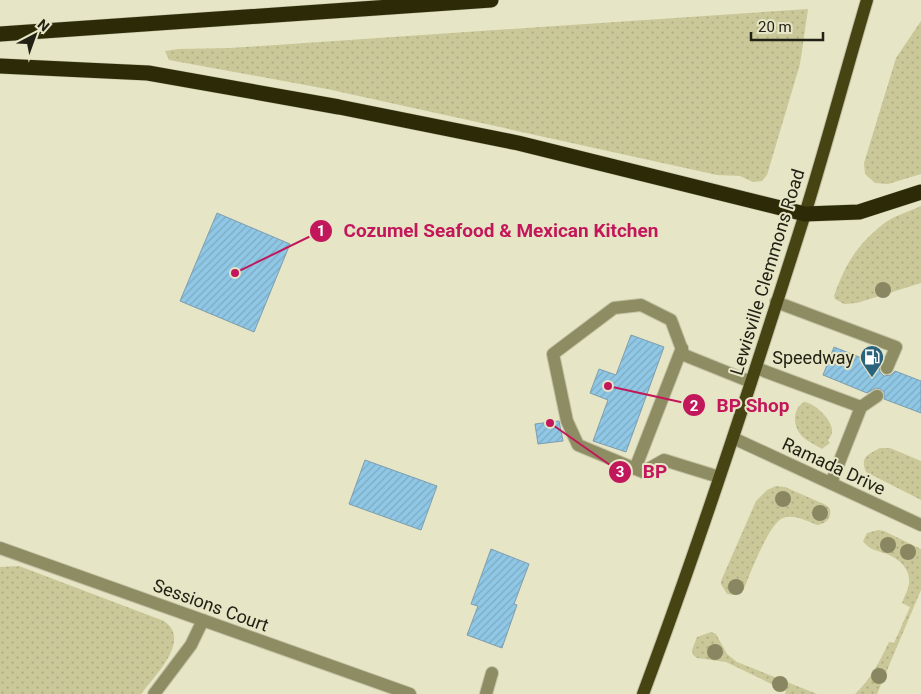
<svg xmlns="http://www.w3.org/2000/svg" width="921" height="694" font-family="Roboto,sans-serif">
<defs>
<pattern id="grass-dots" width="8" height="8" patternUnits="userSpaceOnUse" patternTransform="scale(1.25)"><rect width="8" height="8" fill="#cac899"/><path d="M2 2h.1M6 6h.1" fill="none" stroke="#adac83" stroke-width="1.8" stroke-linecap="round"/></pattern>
<pattern id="building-hatch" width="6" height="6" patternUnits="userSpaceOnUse" patternTransform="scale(1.25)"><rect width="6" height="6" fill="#8fc7e5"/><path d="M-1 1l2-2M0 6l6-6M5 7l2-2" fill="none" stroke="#7babc4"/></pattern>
</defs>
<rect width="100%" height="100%" fill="#e6e5c5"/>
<path fill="url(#grass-dots)" d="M808,9L800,64L767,175L762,181L753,182L740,176L717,175L327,89L169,60L165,51L178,49L230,48Z
M921,21V174L888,184L875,183L865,174L864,163L896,58Z
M921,206V283L857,303L844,304L835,299L834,296C845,265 856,246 882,225C893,216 908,212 921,206Z
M804,402C815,403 834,421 832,433C832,434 829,440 828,440L830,443L822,449C816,445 806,441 801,435C793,426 792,409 804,402Z
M880,448H890L921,461V500L866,472C860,457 867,455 880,448Z
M776,486L785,487L826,505L830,509C832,518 826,524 817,525C807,521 794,514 783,518C769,523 750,574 744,589L735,595L727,594L721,584V581L756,501L767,490Z
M878,530L884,531L921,549V590L877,694H855C871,679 880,661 889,642L894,643L910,607L902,603C904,597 908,590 909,584C911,568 897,557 884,553C875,550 868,549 863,541L867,533Z
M19,566L164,621C192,640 155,675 141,694H0V567Z
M711,632L716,634L727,654L737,662L817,694H785L786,691L726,662L697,658L693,655L692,650L697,637Z"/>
<path fill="url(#building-hatch)" stroke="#7e9dae" d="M217,213L290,244L254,332L180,301Z
M631,335L664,347L626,452L593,441L608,400L590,393L599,369L616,375Z
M834,347L879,365L880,372L884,376L891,375L895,371L921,381V413L884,399V392L880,389L876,388L867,393L823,375Z
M559,421L563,441L538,444L535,424Z
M365,460L437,486L421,530L349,504Z
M491,549L529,564L514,604L517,605L502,648L467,635L478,606L471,604Z"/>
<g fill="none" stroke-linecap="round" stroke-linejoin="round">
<g stroke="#c3c2a5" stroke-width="14">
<path id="service" d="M776,302L896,347L887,368
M756,368L861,407
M635,469L682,348
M719,477L664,460L643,472L578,445L567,421L553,354L614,308L641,305L671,320L684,355L751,382
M831,483L861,407L877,396
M486,694L492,673"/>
</g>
<g stroke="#c3c2a5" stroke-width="14">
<path id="minor" d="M733,438L921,525
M0,548L410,694
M154,694L191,645L203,620"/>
</g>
<g stroke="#c3c2a5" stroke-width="14">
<path id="primary" d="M643,694C702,536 754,375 805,214C827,143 846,71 867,0"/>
</g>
<g stroke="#c3c2a5" stroke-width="16">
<path id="motorway" d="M0,34L491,0
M0,66L148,73L339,107L518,143L805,214L859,212L921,192"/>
</g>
<use href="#service" stroke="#8e8c62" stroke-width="12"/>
<use href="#minor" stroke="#8e8c62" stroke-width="12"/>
<use href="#primary" stroke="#474414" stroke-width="12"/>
<use href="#motorway" stroke="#2d2b07" stroke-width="15"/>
</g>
<g fill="#888761">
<circle cx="883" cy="290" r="8"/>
<circle cx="783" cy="499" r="8"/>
<circle cx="820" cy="513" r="8"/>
<circle cx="888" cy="545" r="8"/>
<circle cx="908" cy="552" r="8"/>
<circle cx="736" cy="587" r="8"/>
<circle cx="715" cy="652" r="8"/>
<circle cx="879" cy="676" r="8"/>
<circle cx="780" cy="684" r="8"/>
</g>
<defs>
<g id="fuel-pin" transform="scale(1.25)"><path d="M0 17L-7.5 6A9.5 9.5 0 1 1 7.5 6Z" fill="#2b637d" stroke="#e6e5c5"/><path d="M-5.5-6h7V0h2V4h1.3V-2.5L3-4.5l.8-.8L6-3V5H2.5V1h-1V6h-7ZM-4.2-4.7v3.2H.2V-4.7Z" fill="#fff"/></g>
</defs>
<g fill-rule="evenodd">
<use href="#fuel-pin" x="872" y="357"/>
</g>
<g text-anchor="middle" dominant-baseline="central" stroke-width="4" stroke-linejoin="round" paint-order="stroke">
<g font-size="18" fill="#222115" stroke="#e6e5c5">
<text transform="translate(767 272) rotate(-73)">Lewisville Clemmons Road</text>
<text transform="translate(834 466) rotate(25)">Ramada Drive</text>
<text transform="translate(211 605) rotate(20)">Sessions Court</text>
</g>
<g font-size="18" fill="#222115" stroke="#e6e5c5" text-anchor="end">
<text x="854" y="357">Speedway</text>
</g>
</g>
<path fill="none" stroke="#c2185b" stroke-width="2" d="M235 273L321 231M608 386L694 405M550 423L620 472"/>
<g fill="#c2185b" stroke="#e6e5c5" stroke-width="2">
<circle cx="235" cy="273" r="5"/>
<circle cx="608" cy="386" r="5"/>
<circle cx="550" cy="423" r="5"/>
<circle cx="321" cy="231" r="12"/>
<circle cx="694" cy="405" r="12"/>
<circle cx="620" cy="472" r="12"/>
</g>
<g font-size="15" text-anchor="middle" font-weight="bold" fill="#fff">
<text x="321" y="236">1</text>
<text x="694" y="411">2</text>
<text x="620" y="477">3</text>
</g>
<g font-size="19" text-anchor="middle" font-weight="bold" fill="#c2185b" stroke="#e6e5c5" stroke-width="4" stroke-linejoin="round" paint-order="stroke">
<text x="501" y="237">Cozumel Seafood &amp; Mexican Kitchen</text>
<text x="753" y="412">BP Shop</text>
<text x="655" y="478">BP</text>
</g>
<g transform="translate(35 35) rotate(41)" stroke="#e6e5c5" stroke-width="4" paint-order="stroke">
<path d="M0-4L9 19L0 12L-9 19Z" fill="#222115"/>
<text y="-8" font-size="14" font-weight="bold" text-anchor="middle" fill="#222115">N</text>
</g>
<path d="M751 32v8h72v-8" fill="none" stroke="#222115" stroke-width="2.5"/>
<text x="758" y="32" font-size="15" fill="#222115" stroke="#e6e5c5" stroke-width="4" paint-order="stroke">20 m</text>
</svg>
